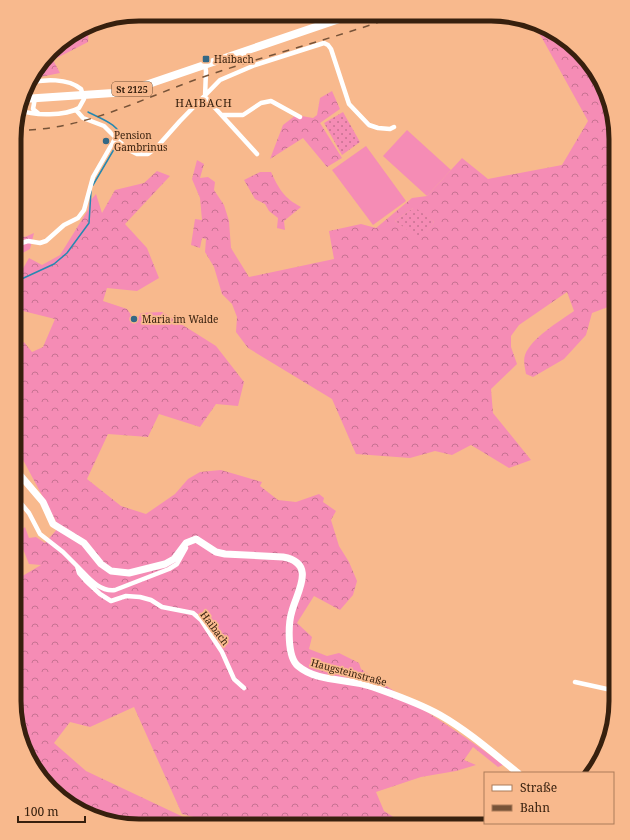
<svg xmlns="http://www.w3.org/2000/svg" width="630" height="840" font-family="'Noto Serif',serif">
<defs>
<pattern id="grass-dots" width="8" height="8" patternUnits="userSpaceOnUse"><rect width="8" height="8" fill="#f58cb5"/><path d="M2 2h.1M6 6h.1" fill="none" stroke="#c77292" stroke-width="1.8" stroke-linecap="round"/></pattern>
<pattern id="forest-crowns" width="20" height="18" patternUnits="userSpaceOnUse"><rect width="20" height="18" fill="#f58cb5"/><path d="M2 6a3 3 0 1 1 6 0M12 15a3 3 0 1 1 6 0" fill="none" stroke="#c77292"/></pattern>
</defs>
<rect width="100%" height="100%" fill="#f8b98d"/>
<path fill="url(#grass-dots)" d="M343,112L360,142L342,155L324,123Z
M413,208H417L434,222L420,240L395,221Z"/>
<path fill="url(#forest-crowns)" fill-rule="evenodd" d="M532,24L561,35L603,83L616,138V304L592,313L586,335L564,359L533,377L526,374C525,368 523,361 525,355C531,338 560,321 574,311L567,292L519,325L511,336V347L517,364L491,389L493,413L531,460L509,468L471,445L452,455L435,451L410,458L356,454L332,399L248,348L236,332L237,317L232,304L222,294L214,267L205,252L206,239L202,238L200,248L191,245L195,219L202,220L200,198L192,179L197,160L204,164L200,178L208,177L215,182L214,190L224,205L229,221L231,248L249,277L334,259L329,231L361,224L376,228L412,198L427,196L462,158L488,179L562,165L588,121L542,38ZM413,208L417,209L434,222L420,239L395,221Z
M89,26L88,42L53,60L60,73L30,79L54,48Z
M332,91L340,109L320,123L342,158L327,167L303,138L270,159L283,125L296,115L313,118L317,115L320,98Z
M157,171L170,176L125,224L147,248L159,278L137,291L107,288L103,301L127,309L136,322L141,313L162,312L216,346L244,382L238,406L216,404L200,427L159,414L148,437L108,434L87,479L121,506L146,514L175,494L188,479L200,472L221,470L262,482L260,486L278,500L296,502L319,494L324,498L323,502L336,511L331,520L339,546L349,562L357,581L353,595L340,610L314,596L297,623L312,637L309,649L327,656L339,653L359,663L361,669C408,701 457,729 503,765L498,767L473,747L464,760L476,765L456,771L421,777L376,792L384,811L408,826L219,825L216,823L182,814L134,707L90,727L70,722L54,743L86,771L194,822L195,825H123L69,805L27,757L14,702V581L41,565L29,564L19,539L20,531L25,527L29,538L36,537L45,543L59,527L22,458L20,421L15,412V350L24,342L32,352L43,347L55,319L15,309V273L21,272L29,258L42,265L60,255L88,210L90,201L96,194L102,213L115,190L144,183Z
M260,172H271C279,189 284,198 301,207L284,221L285,230L277,228L278,218L269,211L265,204L255,199L244,180Z
M34,233L30,249L15,257V234L25,237Z"/>
<path fill="#f58cb5" d="M407,130L451,170L427,196L383,156Z
M366,146L406,201L373,225L332,170Z"/>
<g fill="none" stroke-linecap="round" stroke-linejoin="round">
<path stroke="#2688b1" stroke-width="1.5" d="M39,66L44,72
M88,112C99,118 122,125 120,139L93,185
M15,282L54,264L67,253L89,223L91,191"/>
<path stroke="#fff" stroke-width="4.5" d="M205,65L206,71L205,97L257,154
M35,98L33,109L39,114
M19,110C34,116 65,116 79,108L84,99L81,89C68,78 44,79 28,83
M76,110L83,118L104,126L127,149L137,154H148L156,148L180,121L220,80L255,65L324,43L328,45L331,49L349,104L369,125L378,128L390,129L394,127
M222,115H243L261,103L271,101L300,117
M15,245L28,241L40,243L46,241L64,225L78,218L84,210L93,177L116,137
M14,495L29,513L40,534L63,552L77,566L79,573L86,581L100,594L111,601L126,596L140,597L151,600L162,607L193,613L201,620L222,652L234,679L244,688
M78,567C88,577 99,592 115,590L169,569L177,564L186,548L183,547
M575,682L616,691"/>
<path stroke="#fff" stroke-width="7" d="M14,442L20,475L43,502L53,524L84,543L101,564L111,571L129,573L165,564L174,559L186,543L196,539L216,552L225,554L283,557C317,563 297,592 292,611C288,624 287,657 298,666C318,683 349,678 373,687C395,695 419,703 440,715C468,731 493,753 518,773"/>
<path stroke="#fff" stroke-width="8" d="M23,99L113,93L131,90L351,15"/>
<path stroke="#775338" stroke-width="1.5" stroke-dasharray="7 7" stroke-linecap="butt" d="M15,130C82,132 144,97 206,76C270,54 336,38 399,15"/>
</g>
<g fill="#346885" stroke="#f8b98d" stroke-width="1.5">
<rect x="202" y="55" width="8" height="8" rx="2"/>
<circle cx="106" cy="141" r="4"/>
<circle cx="134" cy="319" r="4"/>
</g>
<g text-anchor="middle" dominant-baseline="central" stroke-width="3.5" stroke-linejoin="round" paint-order="stroke">
<rect fill="#f8b98d" stroke="#714e34" stroke-width="1" x="112" y="82" width="40" height="14" rx="3"/>
<g font-size="9" font-weight="bold" fill="#37200e">
<text x="132" y="89">St 2125</text>
</g>
<g font-size="10" fill="#37200e" stroke="#f8b98d" text-anchor="start">
<text x="214" y="59">Haibach</text>
<text x="114" y="135">Pension<tspan x="114" dy="12">Gambrinus</tspan></text>
<text x="142" y="319">Maria im Walde</text>
</g>
<g font-size="10" fill="#37200e" stroke="#f8b98d">
<text transform="translate(215 628) rotate(53)">Haibach</text>
<text transform="translate(349 672) rotate(15)">Haugsteinstraße</text>
</g>
<g font-size="11" letter-spacing="1" fill="#37200e" stroke="#f8b98d">
<text x="204" y="102">HAIBACH</text>
</g>
</g>
<path d="M0 0H630V840H0ZM139 21H491A118 118 0 0 1 609 139V701A118 118 0 0 1 491 819H139A118 118 0 0 1 21 701V139A118 118 0 0 1 139 21Z" fill="#f8b98d" fill-rule="evenodd"/>
<path fill="none" stroke="#37200e" stroke-width="5" d="M139 21H491A118 118 0 0 1 609 139V701A118 118 0 0 1 491 819H139A118 118 0 0 1 21 701V139A118 118 0 0 1 139 21Z"/>
<rect x="484" y="772" width="130" height="52" fill="#f8b98d" stroke="#ab7c5a"/>
<rect x="492" y="785" width="20" height="6" fill="#ffffff" stroke="#ab7c5a"/>
<text x="520" y="792" font-size="12" fill="#37200e">Straße</text>
<rect x="492" y="805" width="20" height="6" fill="#775338" stroke="#ab7c5a"/>
<text x="520" y="812" font-size="12" fill="#37200e">Bahn</text>
<path d="M18 816v6h67v-6" fill="none" stroke="#37200e" stroke-width="2"/>
<text x="24" y="816" font-size="12" fill="#37200e" stroke="#f8b98d" stroke-width="3" paint-order="stroke">100 m</text>
</svg>
